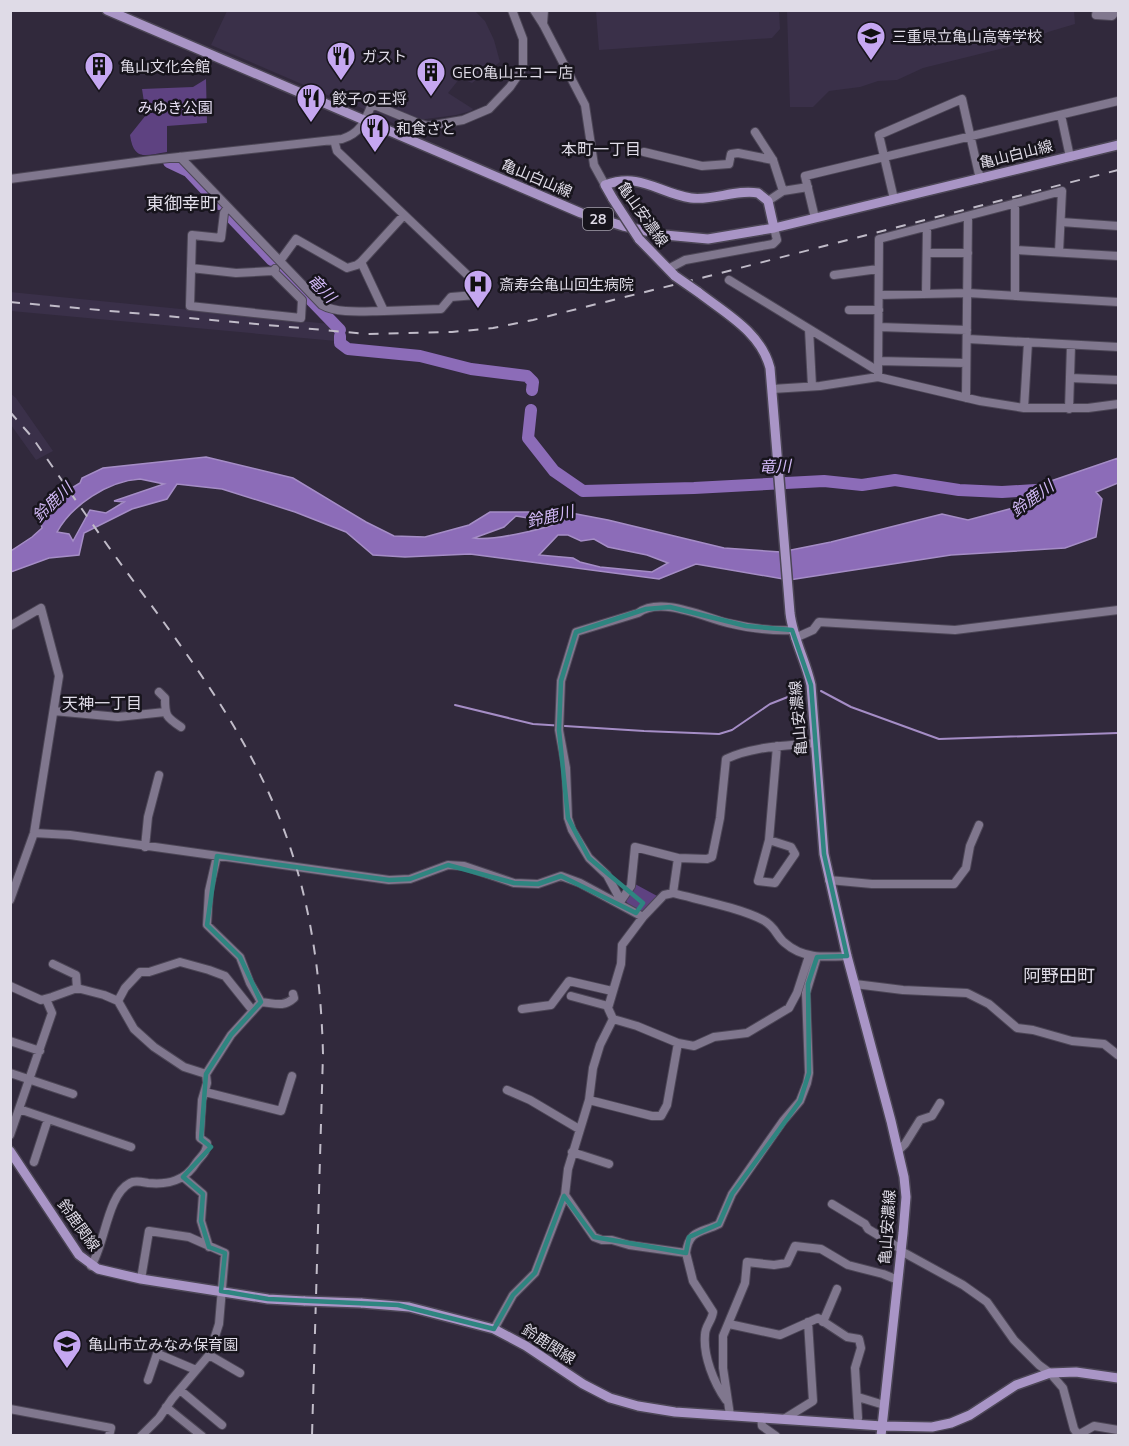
<svg xmlns="http://www.w3.org/2000/svg" width="1129" height="1446" font-family="Mulish,'Noto Sans JP',sans-serif">
<rect width="100%" height="100%" fill="#31293c"/>
<path fill="#3a3049" d="M1074,10L1075,24L1048,32L1020,44L923,68L897,80L878,81L860,87L829,91L813,107H790L787,11Z
M227,11H475L485,21L494,40L500,62L472,83L460,78L448,93L473,109L471,111L456,115L418,120L397,125L347,101L346,103L211,45Z
M596,11H779L780,29L772,38L599,50Z
M10,292L330,324L336,330V341L11,311Z
M10,393L16,398L53,451L36,460L11,425Z"/>
<path fill="#5e4281" d="M206,79L207,123L167,126V152C146,155 134,162 130,135L146,115L142,89L193,87Z
M635,884L659,897L645,912H641L629,905L625,900Z"/>
<path fill="#8c6cb8" stroke="#a58dc6" stroke-width="1.5" fill-rule="evenodd" d="M206,457L293,478L366,522L394,536L425,537L469,525L490,512H566L608,520L724,548L781,552L831,542L942,514L968,520L1013,508L1045,483L1118,458V483L1096,492L1102,499L1096,537L1065,548L951,555L789,580L696,564L659,579L470,554L405,557L373,555L346,532L295,512L222,489L177,484L167,499L132,509L84,533L79,555L49,558L11,572V551L32,537L42,528L40,519L60,495L80,483L82,478L103,468ZM140,479L164,484L114,501L124,502L106,513L90,510L73,541L69,534L57,532C72,505 108,481 140,479ZM516,516L558,523C540,530 492,541 474,538L504,527ZM558,535H568L581,541L594,539L608,547L647,555L668,563L652,572L600,567L580,562L573,558L539,555Z"/>
<g fill="none" stroke-linecap="round" stroke-linejoin="round">
<path stroke="#a58dc6" stroke-width="2" d="M821,691L851,707L939,739L1118,733
M455,705L533,724L644,731L719,734L732,730L770,704L803,691"/>
<path stroke="#8c6cb8" stroke-width="12" d="M169,162L188,171L219,204
M231,217L272,260
M281,269L340,330
M340,336V343L348,349L420,356L471,369L527,376L533,382L532,390
M531,410L528,438L554,471L583,491L694,488L824,481L862,485L895,480L959,490L1002,492L1051,489"/>
<g stroke="#4c4656" stroke-width="10">
<path id="minor" d="M534,10L543,24L585,105L594,165L605,185
M1097,10L1096,15L1112,16L1117,10
M543,24L544,10
M1061,115L1070,157
M755,132L773,160L783,191L768,201
M334,140L337,151L480,287V290L476,295L451,297L441,309L384,311
M644,152L702,166L729,164L731,154L738,153L773,160
M180,157L228,207L224,213L221,238L192,235L190,306L301,318L302,300L273,271
M10,179L151,160L342,139C361,133 365,121 372,104L418,123L428,126L463,120L489,109L510,87L523,68V39L512,10
M783,191L808,187
M894,199L879,135L962,99L980,179
M228,207L322,305C338,314 365,311 384,311L361,262L404,215
M815,218L805,176L1118,101
M1061,222L1118,226
M1015,250L1118,256
M927,253H968
M280,261L296,239L347,268L357,265L361,262
M191,268L236,273L273,271L275,269
M668,269L685,260L773,244L777,240L774,228
M834,275L878,269
M729,280L878,371
M926,294L927,227
M879,295L968,293L1118,302
M1015,296V203
M849,310H879
M879,327L967,330
M809,329L812,386
M968,339L1118,347
M878,361L966,363
M878,377L879,239L1062,191L1059,252
M1070,378L1118,380
M772,389L820,386L878,377L980,401L1024,408H1088L1118,404
M966,398L968,216
M1024,408L1028,342
M1069,409L1071,345
M10,626L41,608L59,676L34,833L10,900
M795,638L813,630L819,622L955,630L1118,610
M159,692L165,698C165,716 166,717 181,727
M54,711L118,717L165,712
M34,833L70,835L389,880L410,879L448,865L464,866L514,883L538,884L561,876L580,883L643,917
M769,840L791,847L795,854L775,883L758,881L769,840L777,746
M145,847L148,817L159,775
M829,880L872,884H954L966,868L970,846L979,825
M673,893L678,858L707,859L712,857L720,818L726,759C753,746 786,746 815,743
M621,901L607,875L589,858L572,830L568,818L566,768L559,730L561,681L576,632L638,613C661,596 703,617 728,623C749,628 771,631 792,630
M620,902L631,886L635,847L678,858
M53,964L76,975L77,988
M855,984L903,990L967,993L989,1004L1017,1028L1033,1030L1072,1041L1104,1044L1118,1055
M10,986L41,1000L52,997L77,988L104,995L118,1001L134,1029L154,1047L184,1067L206,1074
M571,996L608,1006
M118,1001L125,988L140,972H149L180,962L209,970L225,976L253,1011
M261,1002C274,1003 283,1008 294,998L293,994
M522,1009L551,1005L569,981L612,991
M613,1019L637,1026L678,1043L694,1046L714,1037L747,1033L789,1008L797,993L809,956
M10,1041L40,1051
M10,1073L73,1094
M507,1090L530,1100L579,1129
M205,1092L281,1111L292,1076
M589,1100L652,1116H661L667,1105L678,1043
M19,1109L131,1147
M10,1135L52,1013L46,999
M898,1151L905,1144L920,1120L932,1116L940,1103
M572,1152L609,1164
M34,1162L48,1119
M183,1177L203,1194L201,1221L209,1247
M565,1195L594,1237L602,1240H612L629,1245L686,1253C689,1229 702,1233 719,1224L732,1194L783,1121L800,1101L807,1083L809,1073L806,993L817,957
M832,1204L865,1224L868,1229L901,1249
M901,1251L963,1285L987,1302L1014,1340L1039,1365L1050,1373L1063,1388L1074,1429L1079,1436
M686,1253L693,1281L713,1312C712,1321 705,1326 705,1335C703,1356 714,1383 726,1400
M91,1266C105,1245 107,1195 130,1183C135,1180 142,1182 148,1183C168,1185 185,1181 196,1163C201,1156 207,1153 207,1143L200,1138V1133L202,1100L207,1083L206,1074L231,1035L261,1002L250,983L240,957L207,925L209,891L217,856
M141,1279L149,1231L189,1237L225,1253L219,1324L209,1355L172,1399L159,1418L141,1436
M823,1322L837,1289
M729,1324L780,1335L818,1318L847,1337L859,1339L861,1348L855,1368L858,1418
M494,1329L513,1295L535,1273L565,1195L568,1169L589,1100L593,1068L600,1045L613,1019L608,1008L621,964L622,945L643,917L664,895L673,893C699,900 740,908 763,920C776,927 776,936 785,943C803,959 825,957 847,956
M158,1354L196,1370
M209,1355L240,1373
M148,1380L160,1345
M180,1390L222,1425
M858,1397L884,1405
M166,1407L202,1436
M10,1409L111,1428L109,1436
M730,1415L723,1368V1336L745,1283L747,1262L774,1265L787,1263L795,1246L821,1249L848,1265L883,1274L898,1280
M761,1417L762,1426L776,1436
M784,1419L813,1401L808,1322
M1078,1435L1094,1426L1118,1430"/>
</g>
<g stroke="#4c4656" stroke-width="12">
<path id="major" d="M107,10L581,213L623,226L665,235L708,239L774,228L1118,145
M613,199L605,185C641,172 658,193 691,198C713,201 736,189 758,193L768,201L774,228
M639,239L675,276
M698,292C725,313 761,332 770,368L790,613C793,639 806,661 811,685L824,854L847,956L891,1121L904,1177L906,1197L903,1233L881,1436
M10,1151L79,1255L98,1269L141,1279L268,1299L305,1301
M361,1303L409,1307L494,1329L526,1346L583,1384L610,1398L638,1406L675,1412L882,1426L932,1427L951,1423L970,1415L1016,1385L1050,1373L1076,1372L1118,1378"/>
</g>
<use href="#minor" stroke="#80778e" stroke-width="8"/>
<use href="#major" stroke="#a995c6" stroke-width="9"/>
<path stroke="#c0bbc8" stroke-width="2" stroke-dasharray="10 10" stroke-linecap="butt" d="M10,302L368,334L452,332L493,328L533,320L705,277L1118,170
M10,412L32,437C63,482 94,527 126,571C185,651 245,729 281,822C310,896 321,975 323,1054L312,1436"/>
<g stroke="#4c4656" stroke-width="12" stroke-linecap="butt">
<path id="major-bridge" d="M613,199L639,239
M675,276L698,292
M305,1301L361,1303"/>
</g>
<use href="#major-bridge" stroke="#a995c6" stroke-width="9"/>
</g>
<path fill="none" stroke="#2e8580" stroke-width="4.5" stroke-linejoin="round" d="M670,607L746,626L792,630L811,685L824,854L847,956L817,957L808,984L809,1073L800,1101L732,1194L719,1224L689,1237L686,1253L594,1237L564,1196L535,1273L513,1295L494,1329L398,1305L268,1299L221,1291L225,1253L209,1247L201,1221L203,1194L183,1177L211,1147L201,1139L206,1074L231,1035L261,1002L240,957L207,925L217,856L389,880L410,879L448,865L514,883L538,884L561,876L636,913L643,903L589,858L568,818L559,730L561,681L576,632L646,609Z"/>
<defs>
<g id="school-pin" transform="scale(1.5)"><path d="M0 17L-7.5 6A9.5 9.5 0 1 1 7.5 6Z" fill="#c5a7f1" stroke="#17141c"/><path d="M0-5L7-2L0 1L-7-2ZM-4 1L0 2.5L4 1V4Q0 6-4 4Z" fill="#111"/></g>
<g id="restaurant-pin" transform="scale(1.5)"><path d="M0 17L-7.5 6A9.5 9.5 0 1 1 7.5 6Z" fill="#c5a7f1" stroke="#17141c"/><path d="M-5-6h1v4h1v-4h1v4h1v-4h1v5L-1.5 .5V6h-2V.5L-5-1ZM5-6V6H3V1.5H1.5Q1.5-4 5-6Z" fill="#111"/></g>
<g id="building-pin" transform="scale(1.5)"><path d="M0 17L-7.5 6A9.5 9.5 0 1 1 7.5 6Z" fill="#c5a7f1" stroke="#17141c"/><path d="M-4-6H4V6H1V3H-1V6H-4ZM-2.5-4.3h1.7v1.8h-1.7ZM.8-4.3h1.7v1.8H.8ZM-2.5-1h1.7V.8h-1.7ZM.8-1h1.7V.8H.8Z" fill="#111"/></g>
<g id="hospital-pin" transform="scale(1.5)"><path d="M0 17L-7.5 6A9.5 9.5 0 1 1 7.5 6Z" fill="#c5a7f1" stroke="#17141c"/><path d="M-5-5h3v3.5h4V-5h3V5h-3V1.5h-4V5h-3Z" fill="#111"/></g>
</defs>
<g fill-rule="evenodd">
<use href="#school-pin" x="871" y="36"/>
<use href="#restaurant-pin" x="341" y="56"/>
<use href="#building-pin" x="99" y="66"/>
<use href="#building-pin" x="431" y="72"/>
<use href="#restaurant-pin" x="311" y="98"/>
<use href="#restaurant-pin" x="375" y="128"/>
<use href="#hospital-pin" x="478" y="284"/>
<use href="#school-pin" x="67" y="1344"/>
</g>
<g text-anchor="middle" dominant-baseline="central" stroke-width="5" stroke-linejoin="round" paint-order="stroke">
<rect fill="#17141c" stroke="#a39faa" stroke-width="1.5" x="583" y="208" width="30" height="22" rx="4.5"/>
<g font-size="14" font-weight="bold" fill="#dfdbe7">
<text x="598" y="219">28</text>
</g>
<g font-size="15" fill="#dfdbe7" stroke="#17141c" text-anchor="start">
<text x="892" y="36">三重県立亀山高等学校</text>
<text x="362" y="56">ガスト</text>
<text x="120" y="66">亀山文化会館</text>
<text x="452" y="72">GEO亀山エコー店</text>
<text x="332" y="98">餃子の王将</text>
<text x="396" y="128">和食さと</text>
<text x="499" y="284">斎寿会亀山回生病院</text>
<text x="88" y="1344">亀山市立みなみ保育園</text>
</g>
<g font-size="15" fill="#e7dff4" stroke="#17141c">
<text x="175" y="107">みゆき公園</text>
</g>
<g font-size="15" fill="#dfdbe7" stroke="#17141c">
<text transform="translate(1016 154) rotate(-14)">亀山白山線</text>
<text transform="translate(537 178) rotate(23)">亀山白山線</text>
<text transform="translate(643 214) rotate(55)">亀山安濃線</text>
<text transform="translate(798 718) rotate(-95)">亀山安濃線</text>
<text transform="translate(79 1225) rotate(54)">鈴鹿関線</text>
<text transform="translate(887 1227) rotate(-86)">亀山安濃線</text>
<text transform="translate(549 1344) rotate(33)">鈴鹿関線</text>
</g>
<g font-size="16" fill="#dfdbe7" stroke="#17141c">
<text x="601" y="149">本町一丁目</text>
<text x="102" y="703">天神一丁目</text>
</g>
<g font-size="16" font-style="italic" fill="#d2b9f7" stroke="#17141c">
<text transform="translate(322 288) rotate(46)">竜川</text>
<text transform="translate(775 466) rotate(-2)">竜川</text>
<text transform="translate(1032 498) rotate(-36)">鈴鹿川</text>
<text transform="translate(52 502) rotate(-44)">鈴鹿川</text>
<text transform="translate(550 516) rotate(-13)">鈴鹿川</text>
</g>
<g font-size="18" fill="#dfdbe7" stroke="#17141c">
<text x="182" y="203">東御幸町</text>
<text x="1059" y="975">阿野田町</text>
</g>
</g>
<rect width="1129" height="1446" fill="none" stroke="#dfdbe7" stroke-width="24"/>
</svg>
